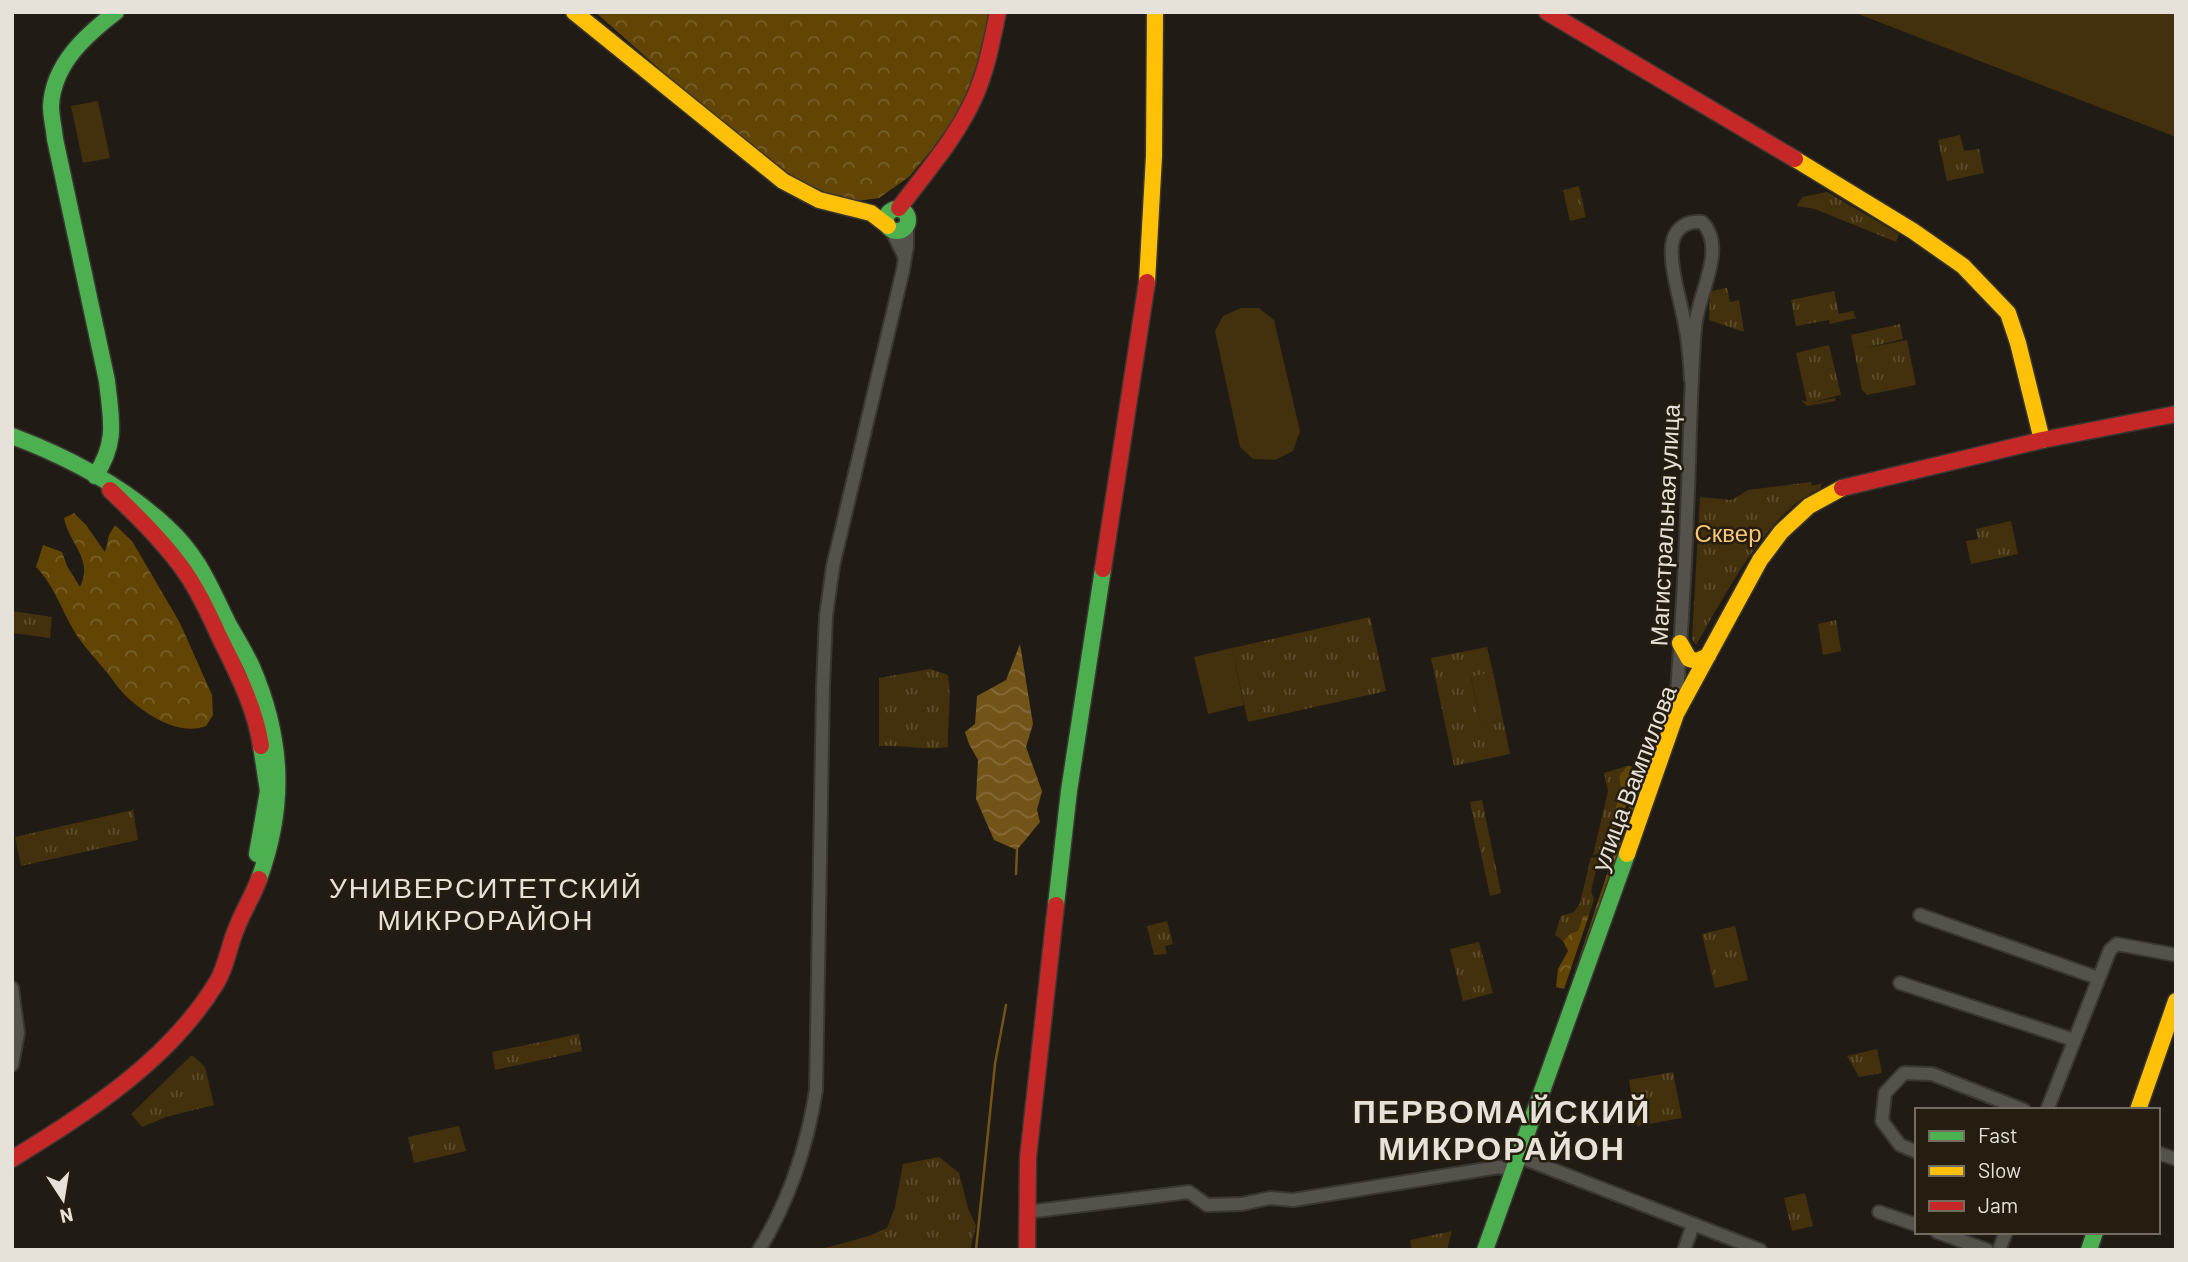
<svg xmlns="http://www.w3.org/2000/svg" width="2188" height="1262" font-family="Barlow,sans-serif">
<defs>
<pattern id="grass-tufts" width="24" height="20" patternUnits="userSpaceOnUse" patternTransform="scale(1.75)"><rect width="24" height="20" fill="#43300c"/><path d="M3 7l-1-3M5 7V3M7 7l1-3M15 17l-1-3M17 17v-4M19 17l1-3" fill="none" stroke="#5e4e2f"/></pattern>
<pattern id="forest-crowns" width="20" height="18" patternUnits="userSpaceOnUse" patternTransform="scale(1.75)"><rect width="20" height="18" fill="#624405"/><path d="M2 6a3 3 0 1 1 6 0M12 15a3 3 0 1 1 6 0" fill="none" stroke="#785f29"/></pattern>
<pattern id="water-waves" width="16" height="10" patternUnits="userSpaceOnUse" patternTransform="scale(1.75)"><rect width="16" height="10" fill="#725318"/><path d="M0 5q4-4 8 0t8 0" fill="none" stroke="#866b39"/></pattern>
</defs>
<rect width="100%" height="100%" fill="#201c15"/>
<path fill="url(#grass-tufts)" d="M1960,135L1964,151L1979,149L1984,173L1947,181L1938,140Z
M1579,186L1586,217L1570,221L1563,190Z
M1827,192L1899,234L1896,242L1815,209L1797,206L1802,197Z
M1727,288L1730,302L1739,300L1744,332L1709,320L1710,291Z
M1834,291L1839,314L1853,311L1856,318L1830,324L1829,320L1796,326L1791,300Z
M1900,324L1903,339L1865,348L1907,340L1916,385L1867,395L1862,390L1851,335Z
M1829,345L1841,395L1808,403L1835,398L1836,401L1807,406L1801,400L1807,402L1796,353Z
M1811,482L1812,486L1822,483L1820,489C1768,510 1724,597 1696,645L1692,639L1700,497L1732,500L1748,490Z
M2011,521L2018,554L1971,564L1966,541L1978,539L1976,529Z
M12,611L52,617L50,638L12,633Z
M1370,617L1386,691L1248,722L1232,648Z
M1836,620L1841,651L1823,655L1818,624Z
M1487,647L1493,672L1471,678L1481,724L1503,720L1510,754L1454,766L1431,658Z
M930,669L948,675C952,700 947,723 948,747C925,751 902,744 879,746V678Z
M1627,766L1619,776L1621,790L1608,831L1615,837C1611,847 1605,854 1593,855L1608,791L1604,773Z
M1482,800L1501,893L1490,896L1470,802Z
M133,810L138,840L21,866L15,837Z
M1591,857L1599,858L1591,891L1594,899L1589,915L1583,916L1578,931L1571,933L1563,941L1555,935L1561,916L1574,912L1580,903Z
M1167,921L1173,944L1165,946L1167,954L1154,955L1147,926Z
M1735,926L1748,980L1715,988L1702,934Z
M1479,942L1493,993L1463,1001L1450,949Z
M579,1034L582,1051L495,1070L492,1052Z
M1877,1049L1882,1073L1859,1077L1847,1056Z
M192,1055L205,1067L214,1105L166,1117L142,1127L131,1114Z
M1673,1072L1682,1118L1637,1126L1629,1080Z
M459,1126L466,1151L414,1163L408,1137Z
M939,1157L959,1173L968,1208L976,1226L970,1250H818L869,1236L887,1228L895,1207L903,1164Z
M1805,1193L1813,1226L1792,1231L1784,1198Z
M1452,1231L1447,1250H1412L1410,1240Z"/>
<path fill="url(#forest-crowns)" d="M595,12H997L981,74L953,120L929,153L909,177L879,198L849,202L802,187L714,117Z
M74,513L86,525L105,552L109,535L115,525L132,541L180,623L212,695L213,715L206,726C179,736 148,716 128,698C119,690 112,678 104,669C96,659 87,650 80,640C63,616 56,587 36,567L43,545L62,552L67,566L80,587C94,559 69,544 64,518Z
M1627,766H1631L1636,777L1615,837L1608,832L1621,790L1619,776Z
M1643,772L1646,778L1570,1003L1565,1001L1640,774Z
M1589,915L1564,989L1556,987L1558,969L1568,951L1563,941L1571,933L1578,931L1583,916Z"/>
<path fill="#43300c" d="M1853,12H2176V137Z
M98,101L110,158L83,163L71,106Z
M1241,308H1259L1274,320L1300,431L1293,451L1275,460L1253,459L1240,447L1215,331L1223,316Z
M1232,648L1244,705L1208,714L1194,657Z
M1493,672L1503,720L1481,725L1471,677Z"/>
<path fill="url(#water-waves)" d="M1020,644L1033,724L1026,747L1042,791L1037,810L1040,822L1017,850L994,840L976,799L978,760L969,744L965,732L975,724L977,696L1006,680Z"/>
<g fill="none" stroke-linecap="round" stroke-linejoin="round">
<path stroke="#725318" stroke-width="2.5" d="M1016,874L1017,850
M976,1250L995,1064L1006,1005"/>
<g stroke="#3a3631" stroke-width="16">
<path id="street" d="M891,229L905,258
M1676,711C1680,645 1685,580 1687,514C1690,452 1690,390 1695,328C1697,295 1728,248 1702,222C1688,221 1677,226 1673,240C1667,262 1683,308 1686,331C1689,347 1690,364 1691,380
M1920,915L2098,978
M1900,983L2074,1040
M12,988L18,1033L12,1065
M2047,1110L2110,950L2117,944L2176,955
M1917,1152L1900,1145L1882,1121L1885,1093L1904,1073L1932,1074L2024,1110
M2158,1153L2176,1159
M1520,1157L1760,1250
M1027,1212L1189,1192L1207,1205L1242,1204L1270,1198L1293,1200L1499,1167L1514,1171
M1879,1212L1917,1225
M1937,1232L1987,1250
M759,1250C789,1201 807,1147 816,1090L823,686L826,616L833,566L903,270L907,246V225
M1684,1250L1693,1225
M1999,1250L2006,1232"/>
</g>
<g stroke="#3a3631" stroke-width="19">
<path id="fast" d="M886 220a11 11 0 1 1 22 0a11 11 0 1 1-22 0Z
M12,436C68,457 123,486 167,527C199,556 210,587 229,625C237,639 245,652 252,667C283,739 286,805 259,879
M95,476C118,442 111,419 107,381L55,139C54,128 51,117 51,106C53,64 86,35 116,12
M257,854L268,791L261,746
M1056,905L1069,791L1103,569
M1485,1250L1627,854
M2089,1250L2095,1232"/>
</g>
<g stroke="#3a3631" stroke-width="19">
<path id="slow" d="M574,12L783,181L819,200L871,213L888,226
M1795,159L1913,231L1963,266L2008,313L2018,343L2042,440
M1147,282L1154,156L1155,12
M1680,643L1689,659L1697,661L1708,656
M1627,854L1676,714L1760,560L1781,532L1809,506L1842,488
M2138,1110L2176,1001"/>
</g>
<g stroke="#3a3631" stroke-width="19">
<path id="jam" d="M1547,12L1795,159
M899,208C926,172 957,137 975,96C987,69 992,40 998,12
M1842,488L2042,440L2176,414
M110,490C135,514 159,537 180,565C196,586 208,612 219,636C236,671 255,706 261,746
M1103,569L1147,282
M12,1159C88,1112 169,1061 217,982C227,965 229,945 237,927C243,911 253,896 259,879
M1027,1250L1028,1158L1056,905"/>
</g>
<use href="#street" stroke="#55514b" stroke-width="12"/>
<use href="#fast" stroke="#4caf50" stroke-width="16"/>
<use href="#slow" stroke="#ffc107" stroke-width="16"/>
<use href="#jam" stroke="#c62828" stroke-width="16"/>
</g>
<g text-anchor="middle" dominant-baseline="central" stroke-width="5" stroke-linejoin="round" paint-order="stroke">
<g font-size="24" fill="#e7e2d9" stroke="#251d10">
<text transform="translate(1664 525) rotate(-87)">Магистральная улица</text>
<text transform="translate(1633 778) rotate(-69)">улица Вампилова</text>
</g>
<g font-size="24" fill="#f7c675" stroke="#251d10">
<text x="1728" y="532">Сквер</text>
</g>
<g font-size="28" letter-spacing="2" fill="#e7e2d9" stroke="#251d10">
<text x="486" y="887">УНИВЕРСИТЕТСКИЙ<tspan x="486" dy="32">МИКРОРАЙОН</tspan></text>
</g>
<g font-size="32" font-weight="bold" letter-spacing="2" fill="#e7e2d9" stroke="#251d10">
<text x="1502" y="1110">ПЕРВОМАЙСКИЙ<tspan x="1502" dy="37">МИКРОРАЙОН</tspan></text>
</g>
</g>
<rect width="2188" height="1262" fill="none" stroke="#e7e2d9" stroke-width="28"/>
<rect x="1915" y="1108" width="245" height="126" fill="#251d10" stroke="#736c60" stroke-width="2"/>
<rect x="1929" y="1131" width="35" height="10" fill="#4caf50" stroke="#736c60" stroke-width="2"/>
<text x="1978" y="1143" font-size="21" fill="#e7e2d9">Fast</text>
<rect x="1929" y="1166" width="35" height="10" fill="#ffc107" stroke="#736c60" stroke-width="2"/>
<text x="1978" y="1178" font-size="21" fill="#e7e2d9">Slow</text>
<rect x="1929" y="1201" width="35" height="10" fill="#c62828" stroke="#736c60" stroke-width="2"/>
<text x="1978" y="1213" font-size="21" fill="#e7e2d9">Jam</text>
<g transform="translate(63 1199) rotate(168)" stroke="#251d10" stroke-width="5" paint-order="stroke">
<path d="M0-5L12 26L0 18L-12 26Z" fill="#e7e2d9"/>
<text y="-10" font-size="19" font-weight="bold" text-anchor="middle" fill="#e7e2d9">N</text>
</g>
</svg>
